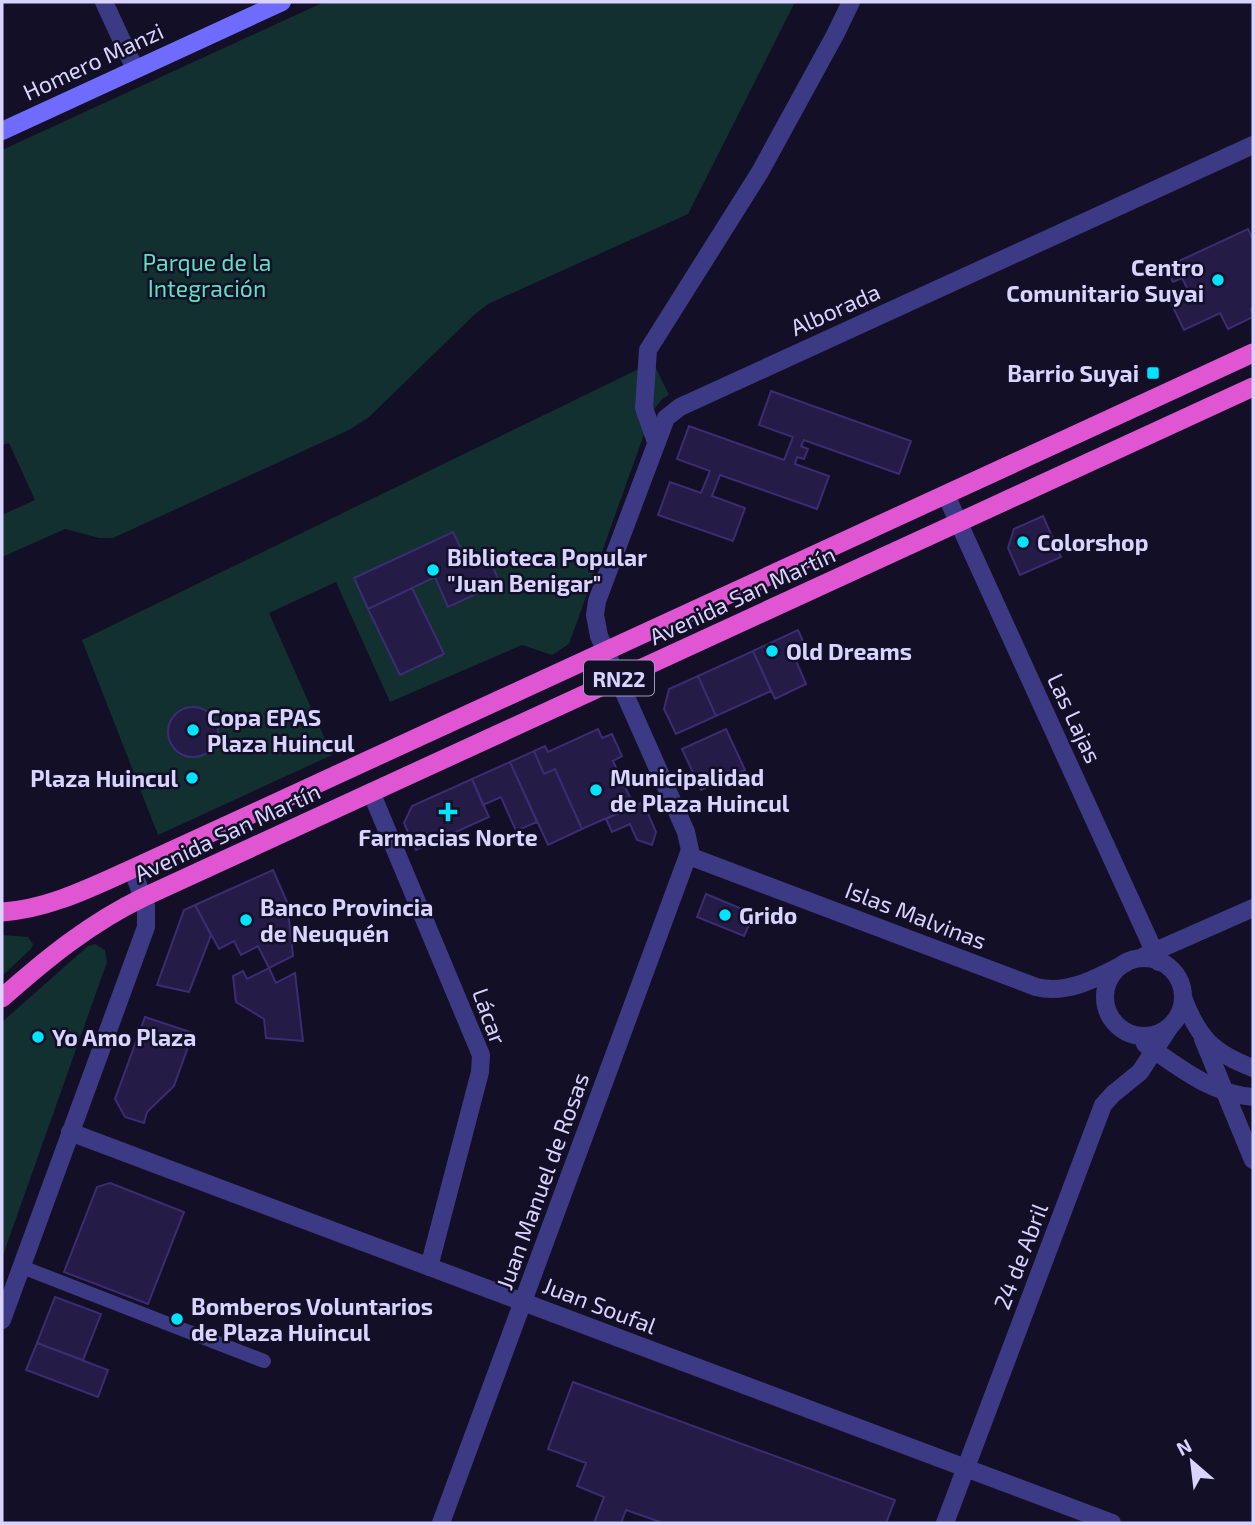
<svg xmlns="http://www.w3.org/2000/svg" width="1255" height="1525" font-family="'Exo 2',sans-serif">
<rect width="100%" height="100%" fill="#130f26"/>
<path fill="#12302f" d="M324,2H795L688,214L488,304L474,315L369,417L349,430L113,538H99L65,529L2,557V515L35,500L9,443L2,445V150Z
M653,362L669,395L662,399L652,412L569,644L552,655L522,645L390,702L336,582L269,613L332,755L158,835L82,640Z
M2,935L28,937L33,944L31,949L2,976Z
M95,944L105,950L107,962L2,1258V1022L88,946Z"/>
<path fill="#241b47" stroke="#3b2d73" stroke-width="2" d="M1248,229L1253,240V308L1251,309L1253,317L1228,329L1220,313L1184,330L1170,301L1189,292L1182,278L1173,282L1166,267Z
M771,391L911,441L899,474L804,440L801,446L808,449L804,459L797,457L795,464L829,476L817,509L720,475L712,496L745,508L733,541L658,515L670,482L701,493L710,471L677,459L689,426L784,460L793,437L759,425Z
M1043,516L1061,557L1020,575L1008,548L1014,529Z
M453,532L468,563L487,554L500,583L448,607L435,577L368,609L354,578Z
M412,588L444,654L400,675L368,609Z
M798,630L807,650L794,656L806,684L775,699L753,651Z
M753,651L771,691L716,716L698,676Z
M698,676L716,716L676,734L664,709L669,689Z
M168 732a25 25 0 1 1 50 0a25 25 0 1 1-50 0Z
M598,729L602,738L612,734L622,756L613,761L634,806L582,829L555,769L544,774L534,751L545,746L548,752Z
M726,729L745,770L701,790L682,749Z
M534,751L544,774L555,769L582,829L548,845L510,762Z
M510,762L537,822L516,831L501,797L483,805L472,779Z
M472,779L489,817L416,850L404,823L412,806Z
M643,802L656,832L652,845L637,840L630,824L612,832L606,819Z
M273,870L287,902L293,956L269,968L258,946L241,955L234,941L219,949L195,905Z
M706,894L754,914L744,936L697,917Z
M195,905L211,935L189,992L157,985L184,910Z
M269,968L276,983L295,973L303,1041L266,1038L264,1019L236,1002L233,976L243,971L247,979Z
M145,1017L193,1033L174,1086L147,1112L144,1123L125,1117L115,1099Z
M110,1183L184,1212L148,1304L64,1272L97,1187Z
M55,1297L101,1314L83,1360L37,1343Z
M37,1343L108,1370L98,1397L26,1370Z
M573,1382L895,1500L886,1523H663L626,1510L621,1523H594L604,1497L577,1486L586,1463L548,1449Z"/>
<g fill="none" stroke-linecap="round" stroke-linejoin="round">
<path stroke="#3d3a85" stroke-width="14" d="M22,1267L264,1361"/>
<path stroke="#3d3a85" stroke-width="18" d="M104,2L135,69
M656,442L644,408L648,350L760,172L835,35L851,2
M946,495L1159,962
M371,792L481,1055L480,1072L429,1267
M689,856L1036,987C1069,995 1098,977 1126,963
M1144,956L1253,908
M1105 997a39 39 0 1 1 78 0a39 39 0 1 1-78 0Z
M1183,997C1198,1038 1213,1053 1253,1068
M1203,1039L1253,1160
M1145,1044C1179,1067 1211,1094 1253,1097
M70,1132L1112,1523
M2,1320L146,927V906L132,869
M441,1523L690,850L686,832L599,636L595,615L597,601L666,418L680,407L1253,145
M945,1523L1103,1105L1113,1094L1140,1072L1171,1025"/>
<path stroke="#6f6bff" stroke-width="18" d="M2,131L282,2"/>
<path stroke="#e055d1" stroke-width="19" d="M2,912C48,909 90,888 132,869L1253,353
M2,998C46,959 90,923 144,897L1253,387"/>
</g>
<g fill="#00e5ff" stroke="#130f26" stroke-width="2.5">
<circle cx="1218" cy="280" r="7"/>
<rect x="1146" y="366" width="14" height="14" rx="3.5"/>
<circle cx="1023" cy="542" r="7"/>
<circle cx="433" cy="570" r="7"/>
<circle cx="772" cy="651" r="7"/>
<circle cx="193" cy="730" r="7"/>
<circle cx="192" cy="778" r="7"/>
<circle cx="596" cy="790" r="7"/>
<path d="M444.5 801.5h7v7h7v7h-7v7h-7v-7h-7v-7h7z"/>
<circle cx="725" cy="915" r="7"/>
<circle cx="246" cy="920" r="7"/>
<circle cx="38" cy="1037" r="7"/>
<circle cx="177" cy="1319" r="7"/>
</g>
<g text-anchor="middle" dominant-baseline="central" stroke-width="5" stroke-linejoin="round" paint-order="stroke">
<rect fill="#130f26" stroke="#9e99be" stroke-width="2" x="584" y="660.5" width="70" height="35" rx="5"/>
<g font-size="21" font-weight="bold" fill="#d9d4ff">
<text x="619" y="678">RN22</text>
</g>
<g font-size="23" fill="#d9d4ff" stroke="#130f26">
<text transform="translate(93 61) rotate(-25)">Homero Manzi</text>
<text transform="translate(835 309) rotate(-24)">Alborada</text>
<text transform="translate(742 595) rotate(-25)">Avenida San Martín</text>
<text transform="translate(1075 718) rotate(65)">Las Lajas</text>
<text transform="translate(227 832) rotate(-25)">Avenida San Martín</text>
<text transform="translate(916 915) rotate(21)">Islas Malvinas</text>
<text transform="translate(490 1016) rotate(70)">Lácar</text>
<text transform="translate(542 1181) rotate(-70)">Juan Manuel de Rosas</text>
<text transform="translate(1020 1256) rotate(-69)">24 de Abril</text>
<text transform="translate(600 1305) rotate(21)">Juan Soufal</text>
</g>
<g font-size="23" fill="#5fe0c0" stroke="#130f26">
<text x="207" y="262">Parque de la<tspan x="207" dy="26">Integración</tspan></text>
</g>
<g font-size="23" font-weight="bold" fill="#d9d4ff" stroke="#130f26" text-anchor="start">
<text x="1204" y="267" text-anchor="end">Centro<tspan x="1204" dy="26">Comunitario Suyai</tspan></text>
<text x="1139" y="373" text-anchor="end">Barrio Suyai</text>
<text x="1037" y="542">Colorshop</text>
<text x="447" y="557">Biblioteca Popular<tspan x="447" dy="26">"Juan Benigar"</tspan></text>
<text x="786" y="651">Old Dreams</text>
<text x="207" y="717">Copa EPAS<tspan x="207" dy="26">Plaza Huincul</tspan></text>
<text x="610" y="777">Municipalidad<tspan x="610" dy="26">de Plaza Huincul</tspan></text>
<text x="178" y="778" text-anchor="end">Plaza Huincul</text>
<text x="448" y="837" text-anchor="middle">Farmacias Norte</text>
<text x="260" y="907">Banco Provincia<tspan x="260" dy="26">de Neuquén</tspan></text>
<text x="739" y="915">Grido</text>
<text x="52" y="1037">Yo Amo Plaza</text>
<text x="191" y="1306">Bomberos Voluntarios<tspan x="191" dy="26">de Plaza Huincul</tspan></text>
</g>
</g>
<rect width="1255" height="1525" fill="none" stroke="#d9d4ff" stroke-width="7"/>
<g transform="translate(1192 1462) rotate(332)" stroke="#130f26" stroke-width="5" paint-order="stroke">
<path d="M0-5L12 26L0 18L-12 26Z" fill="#d9d4ff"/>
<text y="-10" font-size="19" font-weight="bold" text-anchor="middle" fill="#d9d4ff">N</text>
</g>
</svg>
